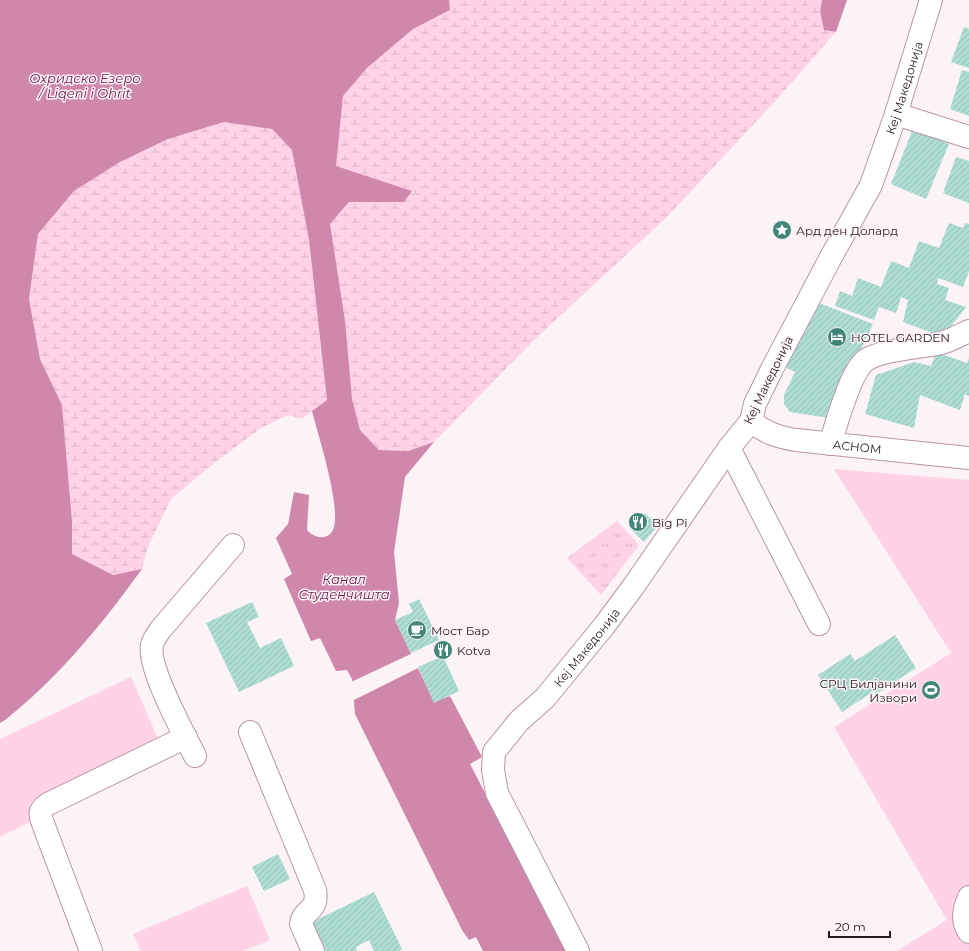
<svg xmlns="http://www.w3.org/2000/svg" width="969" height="951" font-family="Montserrat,sans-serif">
<defs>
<pattern id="wetland-marsh" width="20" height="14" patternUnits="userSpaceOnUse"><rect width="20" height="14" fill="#ffd2e7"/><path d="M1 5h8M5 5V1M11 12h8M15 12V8" fill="none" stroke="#dbb4c6"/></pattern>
<pattern id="park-tufts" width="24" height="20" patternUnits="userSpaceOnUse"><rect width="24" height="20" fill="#ffd2e7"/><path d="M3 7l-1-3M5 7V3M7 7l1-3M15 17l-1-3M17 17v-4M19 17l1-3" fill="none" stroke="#dbb4c6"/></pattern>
<pattern id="building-hatch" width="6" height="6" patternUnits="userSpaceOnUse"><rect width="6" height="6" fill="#aeddd3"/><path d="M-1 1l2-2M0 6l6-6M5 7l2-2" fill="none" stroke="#96bdb5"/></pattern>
</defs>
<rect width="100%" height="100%" fill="#fbf3f6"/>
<path fill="#ffd2e7" d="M834,469L969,480V951H897L947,920L834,727L951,653Z
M131,677L165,755L0,837V739Z
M247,886L270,940L243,951H141L133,934Z"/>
<path fill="url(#wetland-marsh)" d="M449,0H822L820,11L824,30L836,32L778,98L667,217L535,339L434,442L408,451L379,450L360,430L352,399L330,224L349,202H404L412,191L335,166L343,96L367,68L413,29L450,10Z
M224,122L273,129L292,150L309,240L327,400L302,419L288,415L261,428L213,464L171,499L148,547L142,569L113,575L72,554V521L62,405L40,359L29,299L38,234L74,191L120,162L168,139Z"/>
<path fill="url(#park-tufts)" d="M617,521L639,545L601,595L567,558Z"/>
<path fill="#cf87ab" d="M0,0H449L450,10L413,29L367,68L343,96L336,166L412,191L404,202H349L330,224L345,321L352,399L360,430L379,450L408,451L434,442L405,477L394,552L399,603L395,620L434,702L450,696L482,757L470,764L567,951H483L476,937L469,940L462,930L355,714L352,679L347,670L336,671L320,638L311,641L284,579L292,574L276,538L288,524L294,492L309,495L307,530C312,535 317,538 324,537C329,536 333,532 334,527C340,503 319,438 312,411L327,400L309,240L292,150L272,129L224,122L168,139L120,162L74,191L38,234L29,299L40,359L62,405L72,521V554L113,575L142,569C130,585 118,602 105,618C75,655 42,691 5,720L0,723Z
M822,0H847L836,32L824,30L820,11Z"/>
<path fill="#fbf3f6" d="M413,653L420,667L352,701L351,682Z"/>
<path fill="url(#building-hatch)" d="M964,27L969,29V68L951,62Z
M962,70L969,72V116L950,109Z
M913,129L949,144L926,199L891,184Z
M956,157L969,161V203L943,193Z
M949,223L963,228L965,223L969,224V271L963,287L938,278L937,284L949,288L945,300L966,307L943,337L903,322L908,300L901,297L896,313L879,307L874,320L835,306L840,291L852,296L858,278L881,287L891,261L909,268L919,241L939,248Z
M819,303L873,324L829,418L790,412L784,404V395L795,372L785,367Z
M936,352L967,363L969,358V396L965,394L960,410L920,395L914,428L865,414L876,375L914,362L931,366Z
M645,513L658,526L644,542L631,529Z
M419,599L439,640L411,653L395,620L413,612L409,604Z
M252,602L259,617L247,622L260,648L281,638L294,666L239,692L206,623Z
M895,635L916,668L876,694L874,691L842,712L818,675L850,654L855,661Z
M443,656L459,691L434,703L418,667Z
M278,854L290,879L264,891L252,867Z
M374,892L402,949L399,951H374L369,940L356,947L357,951H326L312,922Z"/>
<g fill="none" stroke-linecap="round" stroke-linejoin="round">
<g stroke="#b994a6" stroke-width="24">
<g id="minor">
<path d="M896,114L969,137"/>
<path id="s1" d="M751,421C765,433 778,437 796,440L969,458"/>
<path d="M830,444C836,425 851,370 866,360C883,349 920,348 941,343C950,341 960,335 969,331"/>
<path d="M729,448L819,624"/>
<path d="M250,732L315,890C319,913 303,908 301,924L313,951"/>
<path d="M195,756C184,734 147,667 152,645C153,640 158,633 161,629L233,545"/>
<path d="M969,897C964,909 961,921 969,932"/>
<path d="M91,951L45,829C41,817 36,812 48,804L186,737"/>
<path id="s2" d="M578,951L497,793L493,770L494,752L519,721L545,698L604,626L633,587L729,448L751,421L755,404L772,369L831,257L871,185L896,114L931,0"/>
</g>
</g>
<use href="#minor" stroke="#fff" stroke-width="22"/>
</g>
<defs>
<g id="sight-disc" transform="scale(1)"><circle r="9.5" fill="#418579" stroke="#fbf3f6"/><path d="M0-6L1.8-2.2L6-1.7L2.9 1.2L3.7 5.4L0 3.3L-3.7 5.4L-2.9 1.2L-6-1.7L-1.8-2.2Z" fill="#fff"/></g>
<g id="hotel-disc" transform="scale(1)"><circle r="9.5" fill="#418579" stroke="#fbf3f6"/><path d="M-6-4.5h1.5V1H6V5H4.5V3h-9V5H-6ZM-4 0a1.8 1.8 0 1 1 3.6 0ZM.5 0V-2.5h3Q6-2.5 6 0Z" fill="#fff"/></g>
<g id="restaurant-disc" transform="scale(1)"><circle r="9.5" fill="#418579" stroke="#fbf3f6"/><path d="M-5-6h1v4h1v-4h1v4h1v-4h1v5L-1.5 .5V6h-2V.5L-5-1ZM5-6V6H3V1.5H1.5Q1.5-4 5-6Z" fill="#fff"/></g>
<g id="cafe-disc" transform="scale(1)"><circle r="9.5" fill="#418579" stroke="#fbf3f6"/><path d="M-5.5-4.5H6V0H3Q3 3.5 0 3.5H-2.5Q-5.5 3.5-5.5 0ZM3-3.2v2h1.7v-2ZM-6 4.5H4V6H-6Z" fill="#fff"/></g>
<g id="stadium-disc" transform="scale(1)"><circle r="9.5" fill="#418579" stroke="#fbf3f6"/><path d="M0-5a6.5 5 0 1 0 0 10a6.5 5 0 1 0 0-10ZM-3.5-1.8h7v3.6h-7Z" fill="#fff"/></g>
</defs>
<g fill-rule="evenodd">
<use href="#sight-disc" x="782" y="230"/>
<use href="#hotel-disc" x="837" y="337"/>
<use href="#restaurant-disc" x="638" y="522"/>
<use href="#cafe-disc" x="417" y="630"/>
<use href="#restaurant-disc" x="443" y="650"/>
<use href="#stadium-disc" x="931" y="690"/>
</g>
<g text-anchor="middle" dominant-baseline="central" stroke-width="3" stroke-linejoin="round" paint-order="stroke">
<g font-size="12" fill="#271920" stroke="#fbf3f6">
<text stroke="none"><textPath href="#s2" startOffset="1007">Кеј Македонија</textPath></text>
<text transform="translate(768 380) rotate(-64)">Кеј Македонија</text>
<text stroke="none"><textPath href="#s1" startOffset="111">АСНОМ</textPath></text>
<text stroke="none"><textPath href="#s2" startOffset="359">Кеј Македонија</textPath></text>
</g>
<g font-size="12" fill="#271920" stroke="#fbf3f6" text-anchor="start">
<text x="796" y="230">Ард ден Долард</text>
<text x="851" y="337">HOTEL GARDEN</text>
<text x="652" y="522">Big Pi</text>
<text x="431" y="630">Мост Бар</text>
<text x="457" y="650">Kotva</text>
<text x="917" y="683" text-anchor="end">СРЦ Билјанини<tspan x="917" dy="14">Извори</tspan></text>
</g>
<g font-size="13" font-style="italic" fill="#742051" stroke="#fbf3f6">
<text x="85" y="78">Охридско Езеро<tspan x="85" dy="15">/ Liqeni i Ohrit</tspan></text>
<text x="344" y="579">Канал<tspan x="344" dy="15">Студенчишта</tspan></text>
</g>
</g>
<path d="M829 931v6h61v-6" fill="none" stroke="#271920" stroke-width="2"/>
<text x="835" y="931" font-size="12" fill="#271920" stroke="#fbf3f6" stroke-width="3" paint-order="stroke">20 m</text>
</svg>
